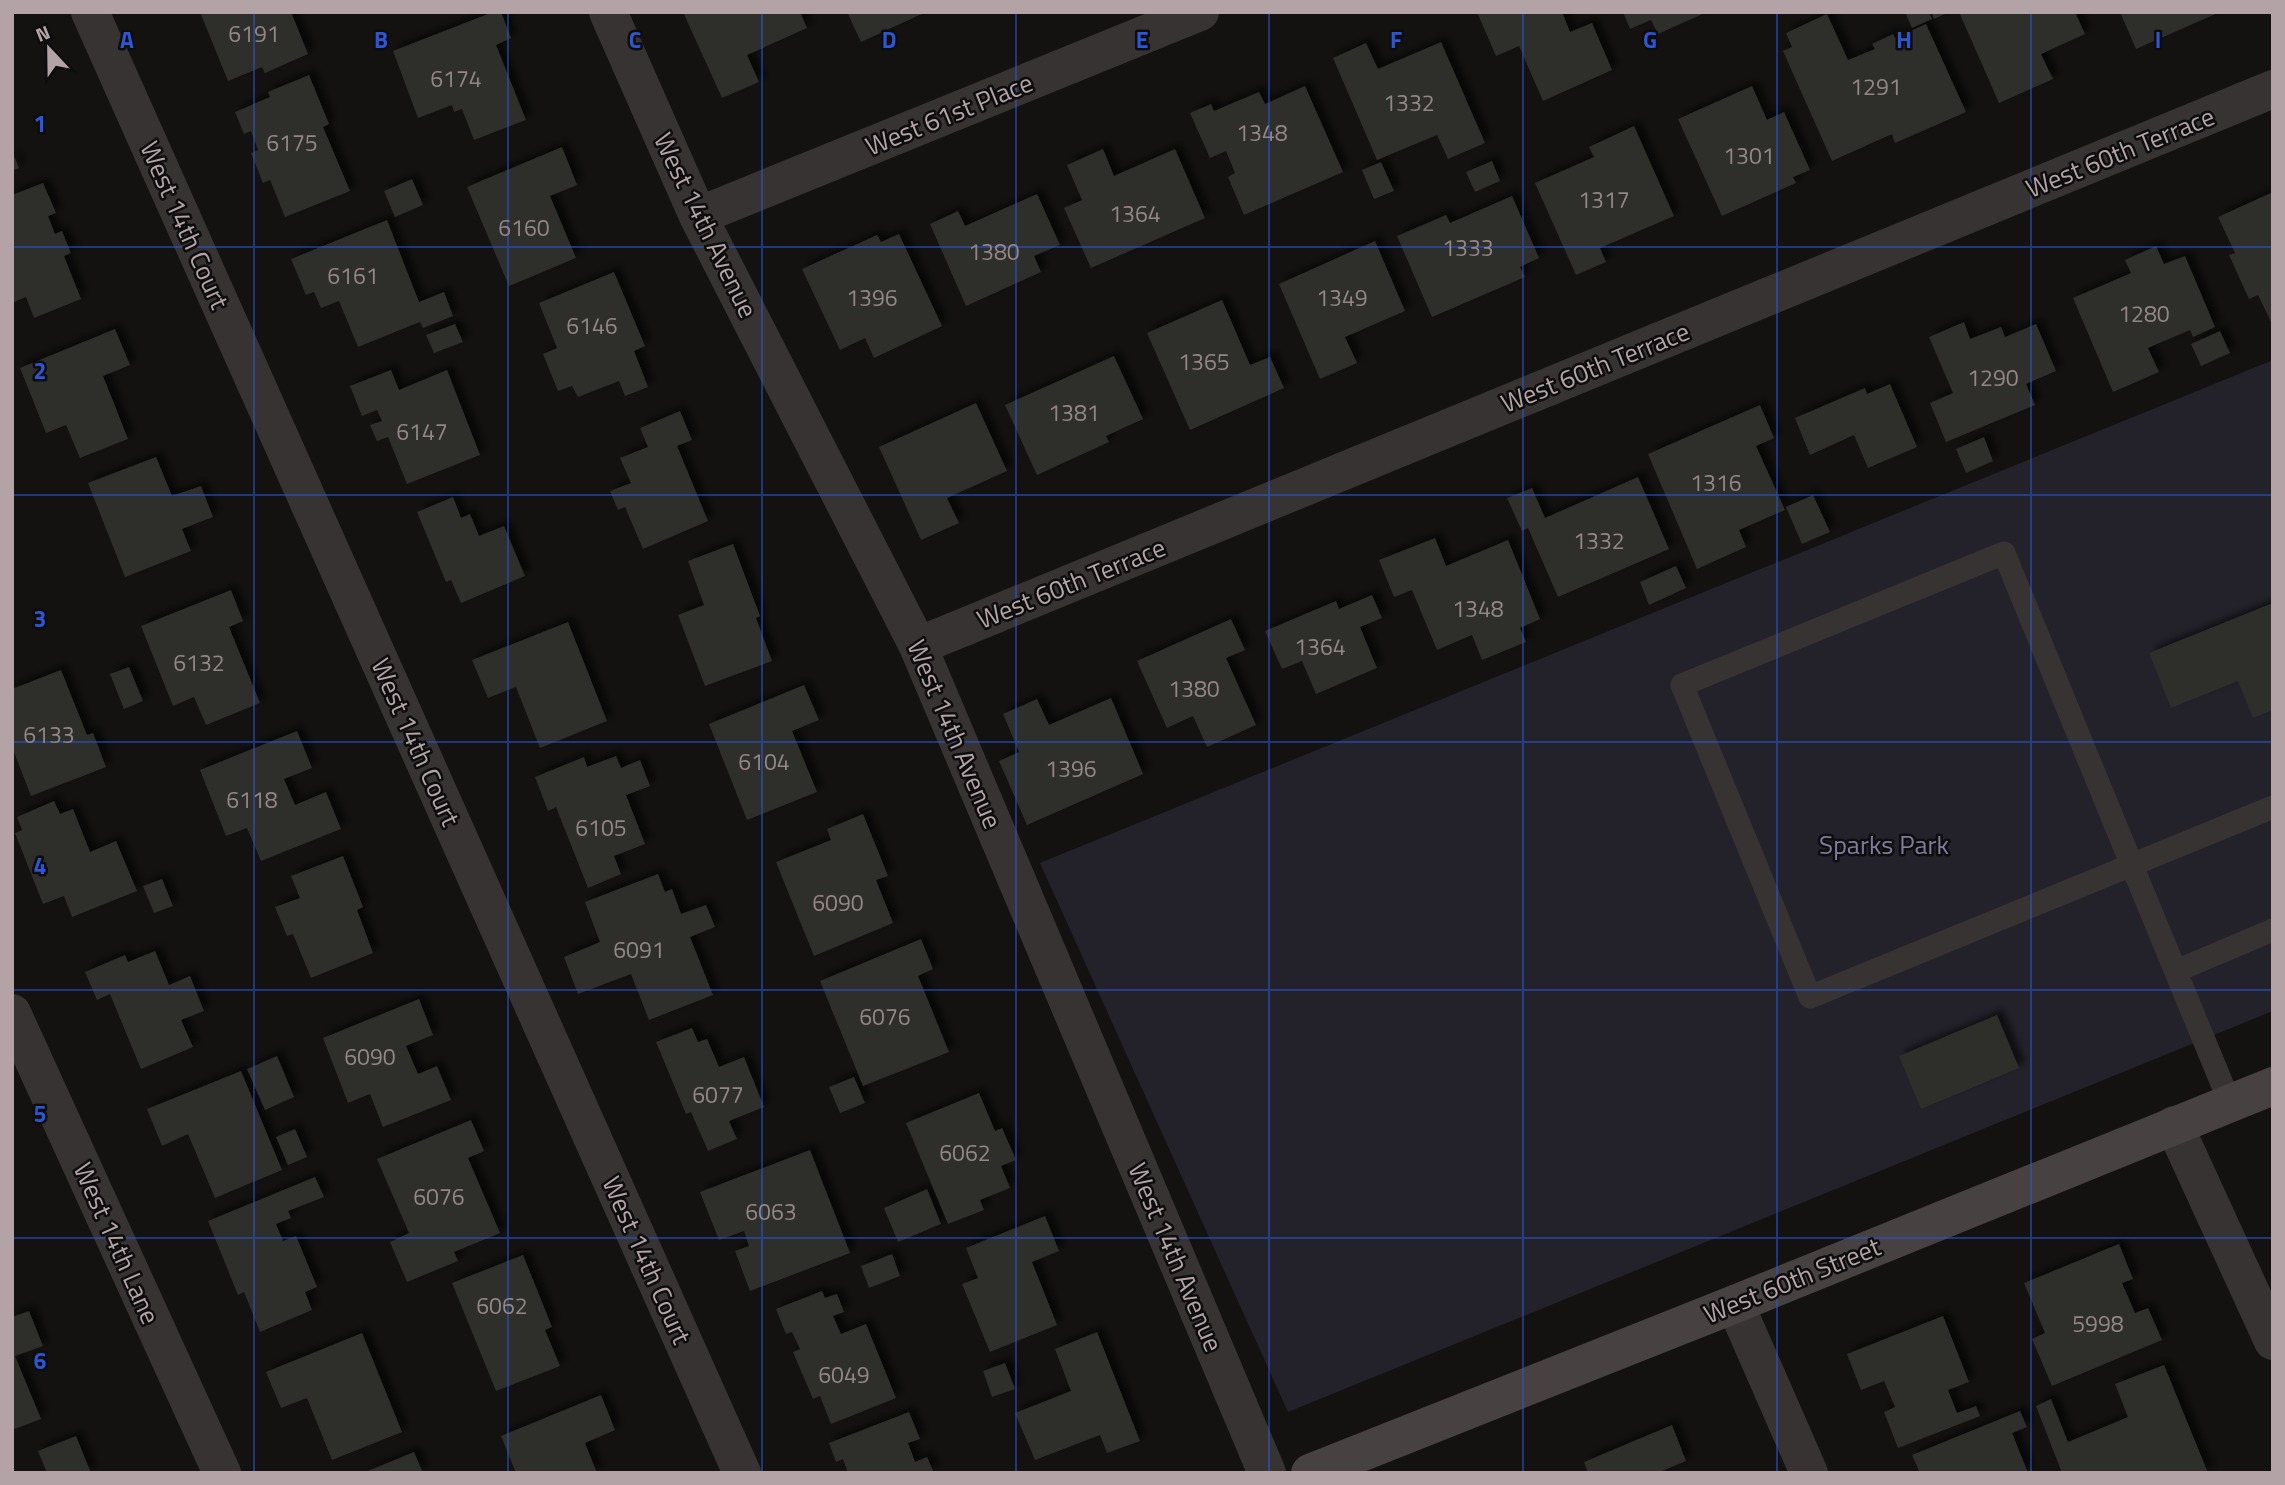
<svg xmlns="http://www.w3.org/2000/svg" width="2285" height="1485" font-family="'Titillium Web',sans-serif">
<defs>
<filter id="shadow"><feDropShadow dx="6" dy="-6" stdDeviation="3.5" flood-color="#0009"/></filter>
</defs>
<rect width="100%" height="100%" fill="#131211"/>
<path fill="#23222b" d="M2273,360V1011L1288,1412L1040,863Z"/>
<path fill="#2f2d2c" filter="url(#shadow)" d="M200,12H291L308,54L265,73L262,67L228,81Z
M493,12H501L511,38L496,45L526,120L474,140L462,109L454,112L452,105L418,118L393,51Z
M683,12H800L807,28L747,55L759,82L722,98Z
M847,12H926L861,42Z
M1477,12H1562L1570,32L1592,23L1612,70L1543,101L1519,46L1496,56Z
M1623,12H1707L1658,34L1651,20L1630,29Z
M1905,12H1929L1932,19L1912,28Z
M1931,12H1949L1934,19Z
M1959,12H2075L2085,34L2041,54L2053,79L1999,103Z
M2120,12H2220L2136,49Z
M1827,14L1848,60L1875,49L1872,44L1893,34L1895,38L1926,24L1966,112L1895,143L1892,134L1832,161L1783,51L1792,47L1786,33Z
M1441,42L1485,143L1448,159L1437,135L1377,160L1333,58L1366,43L1378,69Z
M309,75L329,124L323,127L350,191L285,217L270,180L263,183L251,153L258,150L251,131L244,134L235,112L270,97L268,92Z
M1305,86L1343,172L1244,215L1228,177L1235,173L1226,151L1210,158L1190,113L1211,104L1214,111L1259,92L1265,104Z
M1752,86L1767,120L1784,112L1810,170L1793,177L1796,183L1722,216L1678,119Z
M1634,126L1674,216L1600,248L1606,262L1576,275L1535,183L1594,157L1589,147Z
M562,147L577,185L550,196L576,258L509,286L467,187Z
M1103,149L1114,176L1175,149L1205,218L1091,268L1064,208L1082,200L1067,165Z
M12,151L19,168L12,171Z
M1492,161L1500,181L1475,192L1466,172Z
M1381,162L1394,191L1374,199L1362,170Z
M412,179L423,205L395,217L384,191Z
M43,183L56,213L48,216L55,234L62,231L71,253L64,256L81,299L34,318L26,297L12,303V195Z
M2273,192V326L2258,295L2249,299L2229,255L2235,253L2218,217Z
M1037,194L1060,245L1034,256L1041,272L966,306L930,224L958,211L965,226Z
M1512,196L1539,258L1520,267L1525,277L1432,317L1397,236L1446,215L1450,223Z
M387,220L419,302L444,292L453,316L423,328L420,322L358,347L339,301L321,308L314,292L306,295L291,259Z
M899,234L942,326L874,358L865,338L840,350L802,269L877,235L881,242Z
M1375,241L1405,311L1345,337L1357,363L1320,379L1279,284Z
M2156,246L2164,264L2185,256L2215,327L2193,337L2190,330L2148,348L2159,372L2113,392L2073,298L2131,273L2125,260Z
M614,272L645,346L634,351L648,387L625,396L619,381L578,397L572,386L558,391L543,354L557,348L539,303Z
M1222,300L1250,365L1270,357L1284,388L1190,430L1147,333Z
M1964,322L1970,339L2001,327L2005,337L2036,324L2056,371L2026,384L2035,405L1946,442L1930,403L1953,393L1929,337Z
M455,324L463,342L434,353L426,335Z
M115,329L130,365L103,376L128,439L80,458L66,425L46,433L20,368Z
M2220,331L2230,353L2201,366L2191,344Z
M1114,356L1143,419L1106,436L1109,442L1037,475L1005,405Z
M391,370L399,390L447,370L480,455L407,484L388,437L377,441L370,425L382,421L377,410L362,416L350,386Z
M1890,384L1917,447L1868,468L1854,435L1810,455L1795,418L1865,388L1867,394Z
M976,403L1007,471L947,498L959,523L921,540L879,447Z
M1760,405L1774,438L1756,446L1785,510L1739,530L1746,547L1697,569L1648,454Z
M680,411L692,440L677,446L708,521L643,549L625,507L618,510L610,491L631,483L620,458L648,447L640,428Z
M1984,437L1993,461L1966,473L1956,449Z
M156,457L172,496L201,486L213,517L182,529L191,551L125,577L88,483Z
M1638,477L1669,549L1558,597L1528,528L1522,531L1507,498L1532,488L1545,518Z
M1813,495L1830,532L1802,544L1786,507Z
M453,497L461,518L470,514L479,536L504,526L525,576L461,603L451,580L446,582L417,512Z
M1435,538L1446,566L1508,540L1540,619L1520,628L1526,642L1482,660L1472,635L1437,650L1412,590L1394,597L1379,560Z
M733,544L760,616L756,618L772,661L705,686L678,615L704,605L688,561Z
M1676,566L1686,588L1649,605L1640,582Z
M231,590L243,621L229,627L260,703L206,725L194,697L173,706L141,626Z
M1372,595L1382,618L1360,627L1377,668L1316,694L1302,661L1282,669L1265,631L1336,601L1339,609Z
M2273,603V710L2253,718L2238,681L2171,708L2149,653Z
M1231,619L1245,650L1226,658L1256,725L1207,747L1193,716L1167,728L1137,661Z
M568,622L607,721L540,748L516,687L488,698L472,660Z
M129,667L143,701L124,709L110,674Z
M61,670L87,735L93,733L106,767L31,796L12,747V689Z
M804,685L819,720L792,731L817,792L747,820L709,724Z
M1111,698L1143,774L1027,825L999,761L1019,752L1003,714L1037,699L1049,725Z
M297,731L312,768L284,779L295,805L326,792L341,829L261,861L247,828L226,836L200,770Z
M616,756L621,768L640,760L650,786L626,795L645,844L614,856L621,874L588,888L556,807L548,811L535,777L584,757L587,767Z
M54,801L60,814L73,809L90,852L116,841L137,891L72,917L64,896L43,904L15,833L22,830L17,817Z
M863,814L888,876L876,880L893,923L814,956L776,862L831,840L827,829Z
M343,856L363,907L357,910L373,953L311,978L293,934L287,936L275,907L300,898L291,876Z
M658,874L665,892L672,889L681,914L706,905L715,927L690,937L713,995L649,1020L631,974L578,994L564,957L600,942L585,902Z
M162,879L173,906L154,913L143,886Z
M921,939L933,969L918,976L949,1052L863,1086L820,981Z
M155,951L169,985L190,976L204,1011L181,1020L193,1047L141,1069L110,994L97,1000L85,972L125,955L128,962Z
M419,999L433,1035L406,1046L418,1074L437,1066L451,1100L383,1127L370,1094L348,1103L323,1038Z
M1997,1015L2019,1068L1921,1109L1899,1056Z
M692,1028L698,1042L707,1039L719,1067L744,1057L764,1107L729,1121L737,1139L708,1151L691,1112L686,1114L656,1042Z
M277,1056L294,1097L265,1110L247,1069Z
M241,1071L282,1170L215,1198L188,1134L162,1146L147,1109Z
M854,1077L865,1103L840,1113L829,1087Z
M979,1093L995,1131L1002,1128L1016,1160L1001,1166L1010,1188L980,1200L984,1210L948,1224L906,1123Z
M471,1120L484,1151L468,1158L500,1233L454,1252L458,1261L407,1282L390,1242L409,1233L377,1159Z
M295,1129L307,1157L288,1165L276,1137Z
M810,1150L850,1253L750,1291L735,1251L749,1246L744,1231L719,1240L700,1192Z
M315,1177L324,1197L288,1211L291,1218L276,1224L283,1241L296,1236L317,1287L305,1292L312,1310L260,1332L244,1292L238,1295L208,1221Z
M927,1189L941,1224L898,1242L884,1208Z
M1045,1216L1059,1251L1032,1262L1057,1325L990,1352L962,1284L978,1278L966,1248Z
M2119,1244L2133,1279L2122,1283L2135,1313L2148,1308L2162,1340L2052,1386L2032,1339L2045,1333L2024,1283Z
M892,1254L900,1276L869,1288L861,1266Z
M523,1255L552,1327L545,1330L560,1366L496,1391L452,1283Z
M822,1291L825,1298L837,1294L844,1312L833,1316L841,1334L866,1324L896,1398L831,1424L820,1396L813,1399L793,1352L800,1349L792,1332L786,1334L776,1309Z
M29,1311L43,1346L15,1356L41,1419L12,1430V1317Z
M1943,1316L1969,1382L1948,1390L1957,1413L1976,1406L1980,1416L1898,1448L1884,1412L1895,1407L1884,1381L1861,1390L1847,1354Z
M1097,1332L1140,1441L1107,1453L1100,1435L1035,1460L1015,1413L1071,1391L1055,1349Z
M362,1333L402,1432L332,1460L307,1398L281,1408L266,1372Z
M1005,1363L1015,1389L992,1397L983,1371Z
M2164,1365L2208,1473H2062L2036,1406L2051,1399L2068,1442L2128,1417L2115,1384Z
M601,1395L615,1430L585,1443L597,1473H516L501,1436Z
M2020,1411L2027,1427L2012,1433L2028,1473H1920L1912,1455Z
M909,1412L920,1439L908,1443L915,1462L927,1457L934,1473H848L843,1459L836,1462L829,1443Z
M1672,1425L1686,1461L1657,1473H1588L1584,1462Z
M76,1436L91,1473H47L38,1451Z
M414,1452L423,1473H363Z"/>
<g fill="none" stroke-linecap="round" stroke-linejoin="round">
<path stroke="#383333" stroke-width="23" d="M2176,971L2273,930
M2230,1103C2154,920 2079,736 2004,553L1682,685L1810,997L2273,807"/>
<path stroke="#383333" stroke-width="38" d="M90,12L742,1473
M608,12L698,216L918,646L1267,1473
M698,216L1200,12
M918,646L2273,89
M12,1013L222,1473
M2174,1125L2273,1341
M1735,1304L1809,1473"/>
<path stroke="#484142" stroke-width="38" d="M1310,1473L1735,1304L2273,1086"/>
</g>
<path fill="none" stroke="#2c56d3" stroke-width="2" stroke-opacity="0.55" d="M254,12V1473M508,12V1473M762,12V1473M1016,12V1473M1269,12V1473M1523,12V1473M1777,12V1473M2031,12V1473M12,247H2273M12,495H2273M12,742H2273M12,990H2273M12,1238H2273"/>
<g text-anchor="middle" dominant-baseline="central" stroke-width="5" stroke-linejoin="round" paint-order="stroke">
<g font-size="23" fill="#938688">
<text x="254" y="33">6191</text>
<text x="456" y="78">6174</text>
<text x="1876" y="86">1291</text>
<text x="1409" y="102">1332</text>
<text x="1262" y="132">1348</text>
<text x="292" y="142">6175</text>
<text x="1749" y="155">1301</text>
<text x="1604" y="199">1317</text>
<text x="1135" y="213">1364</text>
<text x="524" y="227">6160</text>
<text x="1468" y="247">1333</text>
<text x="994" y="251">1380</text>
<text x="353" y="275">6161</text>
<text x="872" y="297">1396</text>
<text x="1342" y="297">1349</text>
<text x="2144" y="313">1280</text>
<text x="592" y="325">6146</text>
<text x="1204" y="361">1365</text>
<text x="1993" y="377">1290</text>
<text x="1074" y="412">1381</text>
<text x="422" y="431">6147</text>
<text x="1716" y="482">1316</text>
<text x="1599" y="540">1332</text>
<text x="1478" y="608">1348</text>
<text x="1320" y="646">1364</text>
<text x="199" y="662">6132</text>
<text x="1194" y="688">1380</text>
<text x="49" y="734">6133</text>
<text x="764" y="761">6104</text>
<text x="1071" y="768">1396</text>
<text x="252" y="799">6118</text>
<text x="601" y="827">6105</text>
<text x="838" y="902">6090</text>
<text x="639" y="949">6091</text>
<text x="885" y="1016">6076</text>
<text x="370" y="1056">6090</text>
<text x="718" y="1094">6077</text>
<text x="965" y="1152">6062</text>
<text x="439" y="1196">6076</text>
<text x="771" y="1211">6063</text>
<text x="502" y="1305">6062</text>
<text x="2098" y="1323">5998</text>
<text x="844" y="1374">6049</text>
</g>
<g font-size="26" fill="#b4a3a6" stroke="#0e0d0d">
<text transform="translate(949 114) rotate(-22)">West 61st Place</text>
<text transform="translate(2120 152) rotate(-22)">West 60th Terrace</text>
<text transform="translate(185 225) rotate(66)">West 14th Court</text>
<text transform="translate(706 225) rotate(64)">West 14th Avenue</text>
<text transform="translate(1595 367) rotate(-22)">West 60th Terrace</text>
<text transform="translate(1071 583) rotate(-22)">West 60th Terrace</text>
<text transform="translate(955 734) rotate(67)">West 14th Avenue</text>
<text transform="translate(416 742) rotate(66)">West 14th Court</text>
<text transform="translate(117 1243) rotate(66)">West 14th Lane</text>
<text transform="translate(1176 1257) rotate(67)">West 14th Avenue</text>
<text transform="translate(647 1260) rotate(66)">West 14th Court</text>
<text transform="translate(1792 1280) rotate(-22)">West 60th Street</text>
</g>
<g font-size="26" fill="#807a9f" stroke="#0e0d0d">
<text x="1884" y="844">Sparks Park</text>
</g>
</g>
<g font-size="23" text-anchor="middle" font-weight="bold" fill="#2c56d3" stroke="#0e0d0d" stroke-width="5" stroke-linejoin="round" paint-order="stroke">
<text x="127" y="48">A</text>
<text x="381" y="48">B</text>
<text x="635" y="48">C</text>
<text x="889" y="48">D</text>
<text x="1142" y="48">E</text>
<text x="1396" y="48">F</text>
<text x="1650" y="48">G</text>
<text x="1904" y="48">H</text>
<text x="2158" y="48">I</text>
<text x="40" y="132">1</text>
<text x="40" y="379">2</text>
<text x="40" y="627">3</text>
<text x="40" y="874">4</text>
<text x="40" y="1122">5</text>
<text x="40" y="1369">6</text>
</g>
<rect width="2285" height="1485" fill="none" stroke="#b4a3a6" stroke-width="28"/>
<g transform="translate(49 49) rotate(338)" stroke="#0e0d0d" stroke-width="5" paint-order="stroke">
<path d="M0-5L12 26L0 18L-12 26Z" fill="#b4a3a6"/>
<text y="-10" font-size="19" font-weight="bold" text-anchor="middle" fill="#b4a3a6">N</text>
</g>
</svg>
